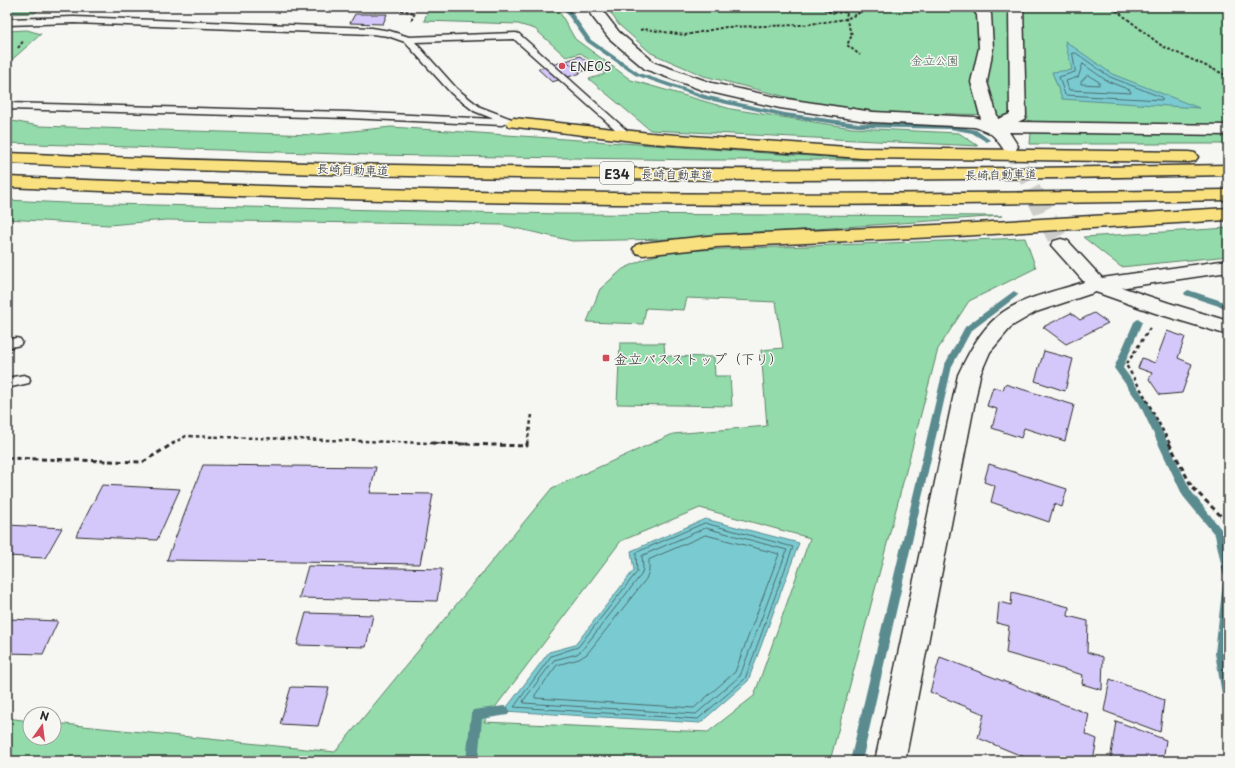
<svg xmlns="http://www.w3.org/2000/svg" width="1235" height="768" font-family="'Playpen Sans','Klee One',sans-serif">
<rect width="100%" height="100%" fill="#f6f6f2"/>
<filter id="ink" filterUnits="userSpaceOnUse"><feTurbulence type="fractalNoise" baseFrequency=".025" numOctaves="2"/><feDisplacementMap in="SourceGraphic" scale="8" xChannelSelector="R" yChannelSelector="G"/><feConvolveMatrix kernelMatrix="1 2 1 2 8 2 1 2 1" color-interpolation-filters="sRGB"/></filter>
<g filter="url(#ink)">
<path fill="#93dbaa" stroke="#5f836a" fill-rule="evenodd" d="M7,7H40L35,13L7,14Z
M429,7H561L559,11L575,39L631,80L731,109L852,128L959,133L978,146L650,130L589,79L605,74L581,53L566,57L535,29L518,24L424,21Z
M607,7H1228V144H1030L1032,121L993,115L883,112L806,102L704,76L651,53L618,24Z
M27,30L41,34L7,64V31Z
M7,120L39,126L314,135L391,127L868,160H704L371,155L7,143Z
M7,200L65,203L561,214L1002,216L672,239L572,241L502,225L166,220L109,225L7,219Z
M1228,228V256L1121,267L1083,237Z
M1025,238L1036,268L969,301L938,349L830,761H7V718L30,721V738H54V723L335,752L552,488L673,434L767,426L761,350L783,348L776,302L687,298L684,310L646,308L643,324L587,322L600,289L623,269L647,258L671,251ZM700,508L810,538L754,696L708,732L484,722L621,541Z
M620,343H664L665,356L714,357L715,376H730L732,406L617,404Z"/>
<path fill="#7acbd1" stroke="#5a8b8f" d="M1065,41L1112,74L1199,108L1062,99L1052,72L1072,70Z
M705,519L799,543L748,681L700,723L504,711L549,652L575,645L634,570L631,551Z"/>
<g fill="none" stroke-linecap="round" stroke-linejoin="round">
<path stroke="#4b6b6d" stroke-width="1" d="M1073,53H1076L1110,77L1161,97L1163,100L1065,95L1059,77L1075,72Z
M1083,64L1107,81L1130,90L1131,93L1069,90L1066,81L1078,77Z
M1088,75L1099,82V85L1081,84V82Z
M705,523L793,547L745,679L698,719L514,707L551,656L578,647L637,572L636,553Z
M706,528L787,550L740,676L696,714L524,703L523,701L554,660L577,654L582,650L641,575L643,569L642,556Z
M706,535L779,554L735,672L694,708L535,698V695L557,665L579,659L587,654L646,579L649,571V560Z"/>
<path fill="#5a8b8f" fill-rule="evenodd" d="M562,7H568L591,40L639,73L708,96L785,113L858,123L950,125L976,130L990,140L987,142L985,141L972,133L950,129L858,127L785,117L704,99L635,75L587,42Z
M1188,290L1228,303V309L1185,295L1184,293Z
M1014,291L1018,294L1017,296L971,331L952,366L862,761H850L944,366L965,327Z
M1138,319L1142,322L1123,368L1148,402L1191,491L1225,534L1228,548V577L1224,576L1223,573L1215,535L1183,496L1139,403L1114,368L1134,322Z
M1228,577L1227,653L1228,699L1224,698L1222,694L1215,653L1223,582L1224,579Z
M504,706L508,707L510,711L508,715L482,719L478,761H466L471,714L473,710Z"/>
</g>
<path fill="#d4c7f9" stroke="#2b2b2b" d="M355,14H387L383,24L350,23Z
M580,56L594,68L580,72L566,61Z
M566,61L581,73L552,82L538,69Z
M1071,313L1080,320L1094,313L1108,323L1066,344L1043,327Z
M1167,331L1185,337L1178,358L1192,364L1182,393L1160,395L1149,379L1152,373L1138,368L1142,358L1155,363Z
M1044,351L1073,359L1065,391L1035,381Z
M1005,384L1074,405L1065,441L1024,428L1021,438L992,428L997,409L987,406L993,387L1003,390Z
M989,464L1067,489L1062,507L1054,504L1049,522L991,502L995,486L984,482Z
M203,465L376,467L370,493L433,494L420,564L167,560Z
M102,485L180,489L157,540L76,536Z
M8,525L62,528L45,558L7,556Z
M308,566L442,569L437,601L299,598Z
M1012,592L1069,607L1068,616L1088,621L1087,652L1103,657L1102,690L1082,684L1083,675L1006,653L1009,626L997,623L999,602L1011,605Z
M306,613L373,615L366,647L297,645Z
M8,619L58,621L43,654L7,653V622Z
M940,657L1089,714L1085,734L1097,739L1093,761H1034L978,738L984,714L930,692Z
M1110,679L1164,700L1160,732L1104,711Z
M291,687L329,688L318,726L280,724Z
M1116,721L1166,740L1163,761H1110Z"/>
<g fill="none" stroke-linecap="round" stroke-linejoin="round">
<path stroke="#cdcdca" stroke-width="16" stroke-dasharray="16 8" stroke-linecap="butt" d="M1010,146L1035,194"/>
<path stroke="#cdcdca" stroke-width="20" stroke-dasharray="20 10" stroke-linecap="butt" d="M1034,193L1061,245"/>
<g stroke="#2b2b2b" stroke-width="3">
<path id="lane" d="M74,17L372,28L390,31L409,37L516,33L519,34L633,136L631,138H625L514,39L415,42L457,89L480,107L517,121L519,123L514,126L506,123L502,125L348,118L7,109V103L348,112L494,119L474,111L451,93L405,42L388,36L372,34L74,23L7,25V19Z
M16,338L20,339L22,342L20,345L7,348V340Z
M24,375L29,377L30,380L29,383L7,388V378Z"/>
</g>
<g stroke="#2b2b2b" stroke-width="3">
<path id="street" d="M588,7H602L605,14L619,32L655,63L712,83L780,98L873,112L974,117L981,119L971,82L979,48L977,15L971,7H986L991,14L993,48L987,82L998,119L1010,114L1009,7H1023L1026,116L1024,119L1018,122L1228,125V135L1009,132L1018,146L1016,150L1010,151L1004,150C994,135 991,131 974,127L873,122L780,108L702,90L645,69L609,38L591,15Z
M1061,239L1068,241L1102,278L1228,260V272L1099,291L1036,312L1012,326L990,352L980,375L905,761H875L958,375C968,354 979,332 998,316C1019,298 1057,291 1084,282L1051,245L1054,241Z"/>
</g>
<g stroke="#2b2b2b" stroke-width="3">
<path id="secondary" d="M1097,279L1169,303L1228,321V335L1155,313L1090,290L1087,285L1090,280Z"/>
</g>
<g stroke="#2b2b2b" stroke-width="3">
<path id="highway" d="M514,118L650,133L861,148L1189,152L1195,153L1198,157L1195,161L1189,162L861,158L650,143L508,126L506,123L508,120Z
M7,153C414,170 821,173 1228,165V175C821,184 414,181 7,163Z
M7,177C209,185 412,191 614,193C819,195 1023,193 1228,190V200C1023,204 819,206 614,204C412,202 209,196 7,187Z
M1228,208V220L958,236L717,247L643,255L636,253L633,249L636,245L643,243L717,235L958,224Z"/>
</g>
<path stroke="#2b2b2b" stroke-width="2" stroke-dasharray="3 2" stroke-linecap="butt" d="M386,7L415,13L411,21
M829,7L824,9L832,13L847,12L846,19L852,35L847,45L860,55
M1112,7L1162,46L1228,76
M1210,7L1228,9
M640,30L644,29L685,35L726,27L803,25L846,19L872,7
M18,48L24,40"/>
<path stroke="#2b2b2b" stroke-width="2.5" stroke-dasharray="3.5 3" stroke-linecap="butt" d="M1150,328L1126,365L1143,393L1170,444
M172,444L186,436L466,444
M527,444L532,415"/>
<path stroke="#2b2b2b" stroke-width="3" stroke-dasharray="5 3.5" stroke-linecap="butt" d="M432,443L527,446V443
M1169,443L1192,487L1228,523
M7,458L143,462L174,443"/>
<use href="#lane" fill="#f6f6f2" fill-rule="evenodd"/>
<use href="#street" fill="#f6f6f2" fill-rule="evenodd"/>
<use href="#secondary" fill="#f6f6f2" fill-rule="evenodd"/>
<use href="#highway" fill="#fae180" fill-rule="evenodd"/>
</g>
</g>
<g fill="#d1495b" stroke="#f6f6f2" stroke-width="1.5">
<circle cx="562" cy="66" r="4"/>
<rect x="602" y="354" width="8" height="8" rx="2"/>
</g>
<g text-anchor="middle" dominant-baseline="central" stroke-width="3" stroke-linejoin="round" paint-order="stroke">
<g font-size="12" fill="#45574b" stroke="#f6f6f2">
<text x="935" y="60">金立公園</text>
</g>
<g font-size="12" fill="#2b2b2b" stroke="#f6f6f2" text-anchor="start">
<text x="570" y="66">ENEOS</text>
</g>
<g font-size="12" fill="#2b2b2b" stroke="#f6f6f2">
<text transform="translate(353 169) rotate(2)">長崎自動車道</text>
<text transform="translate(677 174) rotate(1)">長崎自動車道</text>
<text transform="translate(1001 174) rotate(-1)">長崎自動車道</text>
</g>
<rect fill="#f6f6f2" stroke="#686867" stroke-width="1" x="600" y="162" width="34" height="22" rx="3"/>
<g font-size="13" font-weight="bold" fill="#2b2b2b">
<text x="617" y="173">E34</text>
</g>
<g font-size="14" fill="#2b2b2b" stroke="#f6f6f2" text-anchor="start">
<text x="614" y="358">金立バスストップ（下り）</text>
</g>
</g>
<rect width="1235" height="768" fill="none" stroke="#f6f6f2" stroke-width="24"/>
<rect x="12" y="12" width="1211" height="744" fill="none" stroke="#2b2b2b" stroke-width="1.5" filter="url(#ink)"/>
<g transform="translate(42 726) rotate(14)"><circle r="19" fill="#f6f6f2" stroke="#a5a5a2"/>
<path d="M0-3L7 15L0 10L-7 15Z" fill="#d1495b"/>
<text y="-6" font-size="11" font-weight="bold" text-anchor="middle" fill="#2b2b2b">N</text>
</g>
</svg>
